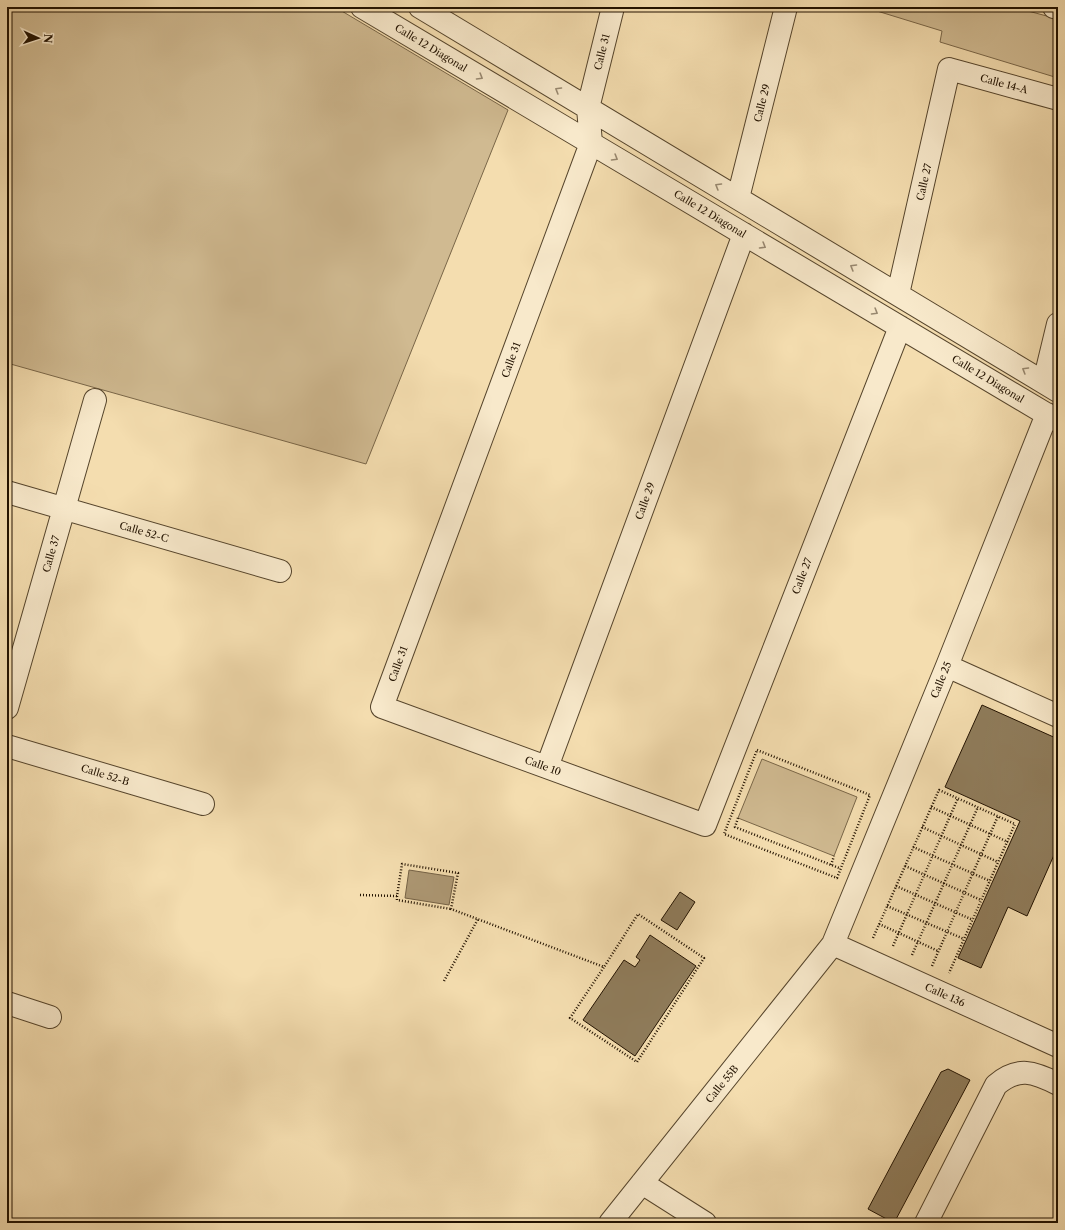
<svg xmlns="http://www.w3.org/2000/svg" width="1065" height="1230" font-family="'Libre Caslon Text',serif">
<rect width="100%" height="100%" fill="#f4ddaf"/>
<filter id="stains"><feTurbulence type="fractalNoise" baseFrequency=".005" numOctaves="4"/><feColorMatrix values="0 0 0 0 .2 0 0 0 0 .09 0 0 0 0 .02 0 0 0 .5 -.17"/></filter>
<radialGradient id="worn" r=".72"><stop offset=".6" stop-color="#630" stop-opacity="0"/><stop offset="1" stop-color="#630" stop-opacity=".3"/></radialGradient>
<path fill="#d0ba91" stroke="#796648" d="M7,7H335L508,110L366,464L7,363Z
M864,7H1013L1058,19V78L940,42L942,31Z
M762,759L857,797L834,856L738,818Z"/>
<path fill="#ad9874" stroke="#756246" d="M409,870L454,877L449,905L405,898Z"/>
<path fill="#8f7c5b" stroke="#221200" d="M982,705L1058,739V846L1027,916L1008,907L981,968L958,958L1020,821L945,787Z
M680,892L695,902L677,930L661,920Z
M650,935L696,966L635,1056L583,1020L624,960L635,967L640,960L636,957Z
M948,1069L970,1080L894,1223L868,1209L941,1072Z"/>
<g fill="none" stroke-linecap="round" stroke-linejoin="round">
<g stroke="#56452c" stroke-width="24">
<path id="minor" d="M362,7L1058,421
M420,7L1058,391
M613,7L588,108L591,143L382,707L705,825L900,327
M1054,7L1058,8
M738,198L786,7
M898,294L949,69L1058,99
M1044,382L1058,324
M7,492L280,571
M947,666L1058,716
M7,708L95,400
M7,746L203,804
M547,767L744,234
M833,944L1058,1046
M7,1003L50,1017
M642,1183L705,1223
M610,1223L833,944L947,666L1047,414
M926,1223L996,1085C1018,1066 1034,1072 1058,1084"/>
</g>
<path stroke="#221200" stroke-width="2.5" stroke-dasharray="1 2" stroke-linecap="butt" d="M757,750L870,795L837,878L724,834Z
M931,807L1008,842
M738,818L735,827L839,868
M922,827L998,862
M913,847L990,881
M831,865L834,856
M905,866L981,900
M896,886L973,920
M360,895L397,896L402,864L458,873L451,909L604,967L570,1018L637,1062L704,958L638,914L604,967
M397,896V900L451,909
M887,906L964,939
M879,924L938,951
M873,938L939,790L1015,824L949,973
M893,946L958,798
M912,955L978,807
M932,966L998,816
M444,981L478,919"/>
<use href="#minor" stroke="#f8e9cb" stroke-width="22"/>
</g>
<defs><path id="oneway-chevron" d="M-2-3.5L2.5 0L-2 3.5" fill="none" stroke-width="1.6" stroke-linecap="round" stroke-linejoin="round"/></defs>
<g stroke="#988870">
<use href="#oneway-chevron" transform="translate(480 77) rotate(31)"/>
<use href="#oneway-chevron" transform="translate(558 90) rotate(-149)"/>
<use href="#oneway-chevron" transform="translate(615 158) rotate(31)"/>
<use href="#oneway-chevron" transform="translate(718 186) rotate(-149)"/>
<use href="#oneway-chevron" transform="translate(763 246) rotate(31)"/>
<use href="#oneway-chevron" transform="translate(853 267) rotate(-149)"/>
<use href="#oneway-chevron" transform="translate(875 312) rotate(31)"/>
<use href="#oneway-chevron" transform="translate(1025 370) rotate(-149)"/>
</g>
<g text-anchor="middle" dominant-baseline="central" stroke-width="4" stroke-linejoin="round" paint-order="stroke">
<g font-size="10" fill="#221200" stroke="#f8e9cb">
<text transform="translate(431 48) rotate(31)">Calle 12 Diagonal</text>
<text transform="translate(602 52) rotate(-76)">Calle 31</text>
<text transform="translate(1004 84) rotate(15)">Calle 14-A</text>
<text transform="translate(762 103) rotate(-76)">Calle 29</text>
<text transform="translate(924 182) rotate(-77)">Calle 27</text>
<text transform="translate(710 214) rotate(31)">Calle 12 Diagonal</text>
<text transform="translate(511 360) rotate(-70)">Calle 31</text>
<text transform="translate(988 379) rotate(31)">Calle 12 Diagonal</text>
<text transform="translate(645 501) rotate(-70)">Calle 29</text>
<text transform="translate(144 532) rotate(16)">Calle 52-C</text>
<text transform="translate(51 554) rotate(-74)">Calle 37</text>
<text transform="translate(802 576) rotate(-69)">Calle 27</text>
<text transform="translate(398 664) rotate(-70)">Calle 31</text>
<text transform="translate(941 680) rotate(-68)">Calle 25</text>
<text transform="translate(543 766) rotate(20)">Calle 10</text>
<text transform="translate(105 775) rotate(17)">Calle 52-B</text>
<text transform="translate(945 995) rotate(24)">Calle 136</text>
<text transform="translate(722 1084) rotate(-51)">Calle 55B</text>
</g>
</g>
<rect width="1065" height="1230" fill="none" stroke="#f4ddaf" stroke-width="24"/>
<rect x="8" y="8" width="1049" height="1214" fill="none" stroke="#221200" stroke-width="2"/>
<rect x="12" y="12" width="1041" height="1206" fill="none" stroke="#221200"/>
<g transform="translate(38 38) rotate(93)" stroke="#f8e9cb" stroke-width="3" paint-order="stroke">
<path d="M0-3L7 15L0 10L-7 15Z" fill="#221200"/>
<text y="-6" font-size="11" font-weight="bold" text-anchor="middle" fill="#221200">N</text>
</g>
<rect width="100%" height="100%" filter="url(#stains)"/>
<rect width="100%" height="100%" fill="url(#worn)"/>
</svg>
